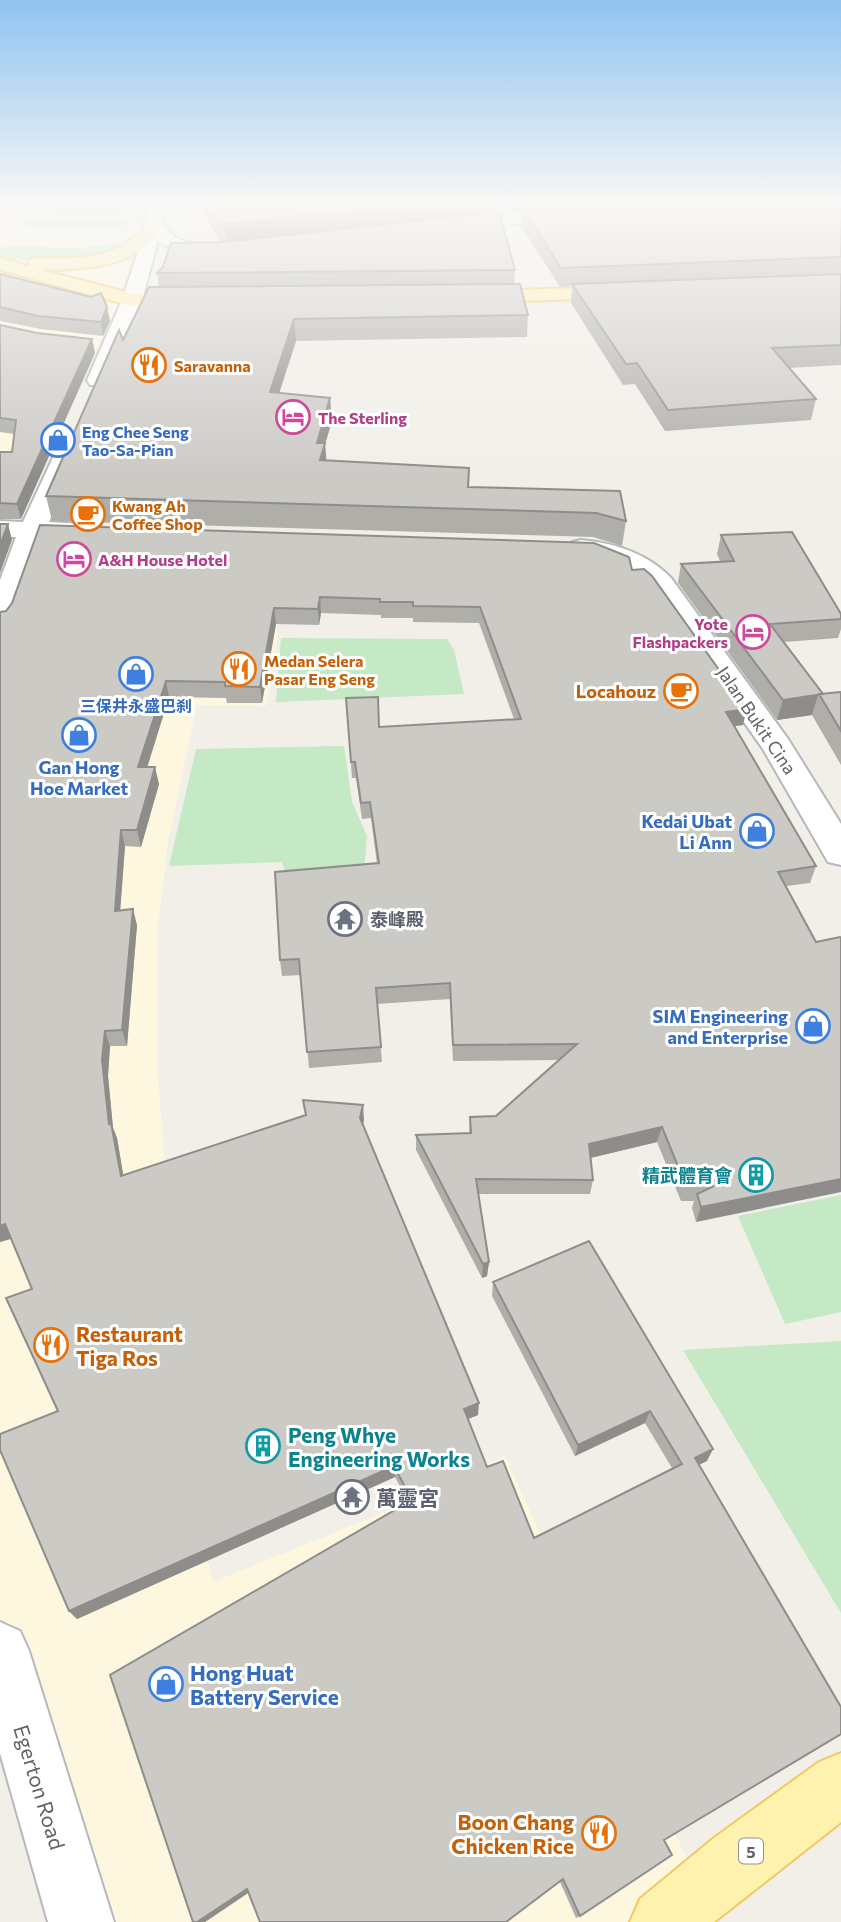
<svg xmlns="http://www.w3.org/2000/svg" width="841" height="1922" font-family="Commissioner,'Noto Sans SC',sans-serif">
<rect width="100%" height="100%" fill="#f1efe8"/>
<path fill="#fef7e0" d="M0,209L29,215L134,219L127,284L14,527L22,541L0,587Z
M0,620L276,624L278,635L266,706L197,705L168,842L157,934L158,1075L164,1156L176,1207L184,1476L213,1582L373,1517L505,1456L692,1871L637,1922H54L0,1718Z"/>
<path fill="#c5e8c5" d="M23,220H129L125,230L34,228L17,223Z
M120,242V252C91,259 28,266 0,256V248L9,246L84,248Z
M281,638L447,639L454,650L464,694L276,702Z
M344,746L352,802L367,836L364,871L287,878L282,862L169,866L196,749Z
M841,1195V1312L785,1324L738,1216Z
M841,1341V1613L683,1350Z"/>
<path fill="#aadaff" d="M6,206H203C137,214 72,223 6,206Z"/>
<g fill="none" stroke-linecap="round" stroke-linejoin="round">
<g stroke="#b5b8bc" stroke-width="4">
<path id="minor" d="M148,206H164L162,222C182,257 216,235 230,251C217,266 173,252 158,241L142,300L109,380L106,385H90L87,380L122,300L138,252Z
M586,206H639L630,211L448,231L439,226L448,221Z
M68,444L77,446L80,451L49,522L100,525L104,531L100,537L91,539L42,538L14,618L10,624L0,627V580L16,537H0V521L23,522L56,451L59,446Z
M581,540C615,543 647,553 671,578L788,739L841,824V865L828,862L763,749L651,590C625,562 606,562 572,554L568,548L572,542Z
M0,1622L20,1631L29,1651L114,1922H48L0,1753Z"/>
</g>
<g stroke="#f2c960" stroke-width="4">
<path id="major" d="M150,227L156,228L159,232C132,269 84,269 42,270L133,294H195L202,296L205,300L202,304L132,306L0,270V258L28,266L29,260L36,258C63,258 93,260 118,248C130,243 138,230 150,227Z
M622,287L632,293L629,297L472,303L465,301L462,297L465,293L472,291Z
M841,1753V1822L714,1922H630L640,1899L714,1838L819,1762Z"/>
</g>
<use href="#minor" fill="#fff" fill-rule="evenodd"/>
<use href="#major" fill="#fff2af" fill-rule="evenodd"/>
</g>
<path fill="#afaea9" d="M200,206H494V212L515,270L514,284L528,315L527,337L296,341L279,393L330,398L332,421L325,444L326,461L469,487L620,491L626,521L622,546L593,537L52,521L46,496L123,340L159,287L157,273L220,242Z
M507,206H841V365L789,368L816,399L811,420L665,431L635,384L623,385L571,303L572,286L560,287L521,226V210L511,212Z
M0,274L107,307L110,321L103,336L41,329L0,321Z
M0,325L37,333L92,339L95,353L21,519H0V452H12L14,434L0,432Z
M721,535L841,614V629L838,638L784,642L823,694L841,692V765L812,715L777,720L678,583L681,564L720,561L717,554Z
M632,570L743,725L734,726L816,866L810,883L786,886L816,942L840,937L696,1222L692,1208L694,1201H681L657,1142L590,1158L593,1180L590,1194H478L489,1262L487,1276L482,1278L416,1150V1135L469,1133L470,1117L496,1116L560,1060L453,1061L450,999L377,1004L382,1062L309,1068L301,975L282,976L280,960L377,864L371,818L362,819L356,778H352L346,698L379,727L514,719L479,623L413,622V618H381V615L321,613L319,625L276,624L262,703H227L226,698L169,697L147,767L159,784L141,847L125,846L120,910L137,925L127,1046H110L108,1076L113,1128L117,1138L123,1175L364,1120L363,1124L478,1415L468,1419L487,1467L534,1538L672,1468L645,1423L575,1456L492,1296L493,1282L589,1241L707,1461L699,1465L664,1840L580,1916L576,1918L560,1882L248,1893L205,1922H193L408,1502L395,1477L77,1619L69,1611L58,1411L32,1289L11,1239L0,1242V612Z"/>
<path fill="#8f8d8a" d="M400,206H494V213L227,242L225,224Z
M511,206H566L522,208L521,210L511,212Z
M107,307L110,321L103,336L101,322Z
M294,319L296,341L272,415L270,392Z
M92,339L95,353L21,519L17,504Z
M330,398L332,421L325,444L327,467L321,484L317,443Z
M8,524L12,540L0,573V545Z
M320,597L321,613L319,625L318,609Z
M274,608L276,624L262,703L260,687Z
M166,681L169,697L142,784L138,767Z
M818,695L812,715L777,720L783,700Z
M747,709L743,725L722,728L726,712Z
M155,767L159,784L141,847L137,830Z
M121,830L125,846L119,927L115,911Z
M133,909L137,925L127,1046L122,1030Z
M105,1031L110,1046L108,1076L113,1128L117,1138L126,1191L121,1176L109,1124L102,1060Z
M363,1105L364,1120L361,1133L360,1118Z
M662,1127L657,1142L586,1159L589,1144Z
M841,1179V1192L696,1222L701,1207Z
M5,1224L13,1238L0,1242V1226Z
M489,1262L487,1276L482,1278L483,1264Z
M479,1403L478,1415L463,1421L464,1409Z
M650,1411L645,1423L575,1456L578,1445Z
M713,1449L707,1461L689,1469L695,1458Z
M394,1466L395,1477L77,1619L69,1611Z
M247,1889L251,1891L205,1922H197Z"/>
<path fill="#cccac5" stroke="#8f8d8a" stroke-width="2" d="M207,206H400L225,224H218Z
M544,206H841V257L561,268L522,208Z
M499,212L515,270L157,273L163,267L171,243L225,242Z
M0,274L91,297L101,293L107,307L101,322L38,316L0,307Z
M841,274V345L772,348L816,399L668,410L637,363L626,364L572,284Z
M520,284L528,315L294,319L270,392L330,398L317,443H325L320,460L469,468L468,487L620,491L626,521L596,513L46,496L119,330L123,340L149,287Z
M0,325L37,333L92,339L17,504L0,503V452H12L16,420L0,418Z
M0,524H8L0,545Z
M40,525L594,543L629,557L632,570L644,569L652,576L747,709L726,712L816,866L778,872L816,942L840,937L841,938V1179L701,1207L697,1194L714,1186H686L662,1127L589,1144L593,1180L476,1179L489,1262L483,1264L416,1135L471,1133L470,1117L496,1116L577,1044L453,1045L450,983L376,988L381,1047L307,1052L299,959L280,960L275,872L379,863L370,802L361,803L355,762H351L346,698L378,697L379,727L521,719L480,607L413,606V602H380V599L320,597L318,609L274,608L260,687L225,686V682L166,681L138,767H155L137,830H121L115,911L133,909L122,1030L105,1031L102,1060L109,1124L111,1123L121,1176L306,1115L303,1100L363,1105L360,1118L479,1403L464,1409L487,1467L503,1461L534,1538L682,1464L650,1411L578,1445L493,1282L589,1241L713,1449L695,1458L841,1707V1734L664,1840L672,1855L580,1916L563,1879L506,1922H260L247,1889L197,1922H193L110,1675L412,1500L394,1466L69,1611L0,1450V1434L58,1411L6,1298L32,1289L5,1224L0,1226V612L6,611L12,603Z
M792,532L841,614V619L770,624L823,694L783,700L681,564L734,561L721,535Z
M841,692V731L819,694Z"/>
<linearGradient id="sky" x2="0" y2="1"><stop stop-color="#8fc3f1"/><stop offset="0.43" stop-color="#f9f8f5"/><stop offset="1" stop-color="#f9f8f5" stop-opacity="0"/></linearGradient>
<rect width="841" height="475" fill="url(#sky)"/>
<defs>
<g id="restaurant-ring" transform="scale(1.75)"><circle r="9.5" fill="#fff" stroke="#e8710a" stroke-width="1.5"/><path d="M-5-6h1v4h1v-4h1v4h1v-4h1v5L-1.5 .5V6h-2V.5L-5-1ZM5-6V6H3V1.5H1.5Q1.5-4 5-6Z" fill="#e8710a"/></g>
<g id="hotel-ring" transform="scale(1.75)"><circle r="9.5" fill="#fff" stroke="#d1479c" stroke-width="1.5"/><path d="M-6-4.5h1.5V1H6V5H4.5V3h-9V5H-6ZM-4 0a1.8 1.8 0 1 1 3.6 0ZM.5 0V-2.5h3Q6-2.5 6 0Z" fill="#d1479c"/></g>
<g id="shop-ring" transform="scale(1.75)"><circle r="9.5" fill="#fff" stroke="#3f7fe0" stroke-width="1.5"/><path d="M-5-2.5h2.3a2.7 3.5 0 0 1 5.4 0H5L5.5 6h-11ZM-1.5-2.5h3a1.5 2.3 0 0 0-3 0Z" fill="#3f7fe0"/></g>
<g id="cafe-ring" transform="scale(1.75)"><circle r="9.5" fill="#fff" stroke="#e8710a" stroke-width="1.5"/><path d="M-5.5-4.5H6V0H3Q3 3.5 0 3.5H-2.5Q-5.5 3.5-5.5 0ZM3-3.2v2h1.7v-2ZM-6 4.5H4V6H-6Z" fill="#e8710a"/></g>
<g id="temple-ring" transform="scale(1.75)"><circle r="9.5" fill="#fff" stroke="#6b7280" stroke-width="1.5"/><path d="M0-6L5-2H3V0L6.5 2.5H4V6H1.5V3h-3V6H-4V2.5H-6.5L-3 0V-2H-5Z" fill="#6b7280"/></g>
<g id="building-ring" transform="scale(1.75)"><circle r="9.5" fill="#fff" stroke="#0f9aa8" stroke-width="1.5"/><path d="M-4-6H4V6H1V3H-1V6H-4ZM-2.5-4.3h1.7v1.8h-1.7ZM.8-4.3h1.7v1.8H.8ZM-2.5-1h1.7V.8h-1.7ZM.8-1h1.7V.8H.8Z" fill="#0f9aa8"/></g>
</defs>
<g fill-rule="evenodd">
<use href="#restaurant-ring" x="149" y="365"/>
<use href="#hotel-ring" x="293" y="417"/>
<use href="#shop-ring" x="58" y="440"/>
<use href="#cafe-ring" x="88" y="514"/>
<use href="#hotel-ring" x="74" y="559"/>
<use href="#hotel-ring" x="753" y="632"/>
<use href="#restaurant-ring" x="239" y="669"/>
<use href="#shop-ring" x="136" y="674"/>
<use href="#cafe-ring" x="681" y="691"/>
<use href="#shop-ring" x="79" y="735"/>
<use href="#shop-ring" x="757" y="831"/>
<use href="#temple-ring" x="345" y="919"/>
<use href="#shop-ring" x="813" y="1026"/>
<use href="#building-ring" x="756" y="1175"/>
<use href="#restaurant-ring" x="51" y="1345"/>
<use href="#building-ring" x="263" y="1446"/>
<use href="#temple-ring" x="352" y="1497"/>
<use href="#shop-ring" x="166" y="1684"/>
<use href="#restaurant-ring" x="599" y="1833"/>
</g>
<g text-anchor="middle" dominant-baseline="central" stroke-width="6" stroke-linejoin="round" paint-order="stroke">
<g font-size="16" font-weight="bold" fill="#c56008" stroke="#fff" text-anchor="start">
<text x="174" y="365">Saravanna</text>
<text x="112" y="505">Kwang Ah<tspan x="112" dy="18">Coffee Shop</tspan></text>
<text x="264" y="660">Medan Selera<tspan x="264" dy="18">Pasar Eng Seng</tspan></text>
</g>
<g font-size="16" font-weight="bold" fill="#b23c85" stroke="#fff" text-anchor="start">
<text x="318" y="417">The Sterling</text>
<text x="98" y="559">A&amp;H House Hotel</text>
<text x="728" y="623" text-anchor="end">Yote<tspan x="728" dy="18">Flashpackers</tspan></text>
</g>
<g font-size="16" font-weight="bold" fill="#366cbe" stroke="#fff" text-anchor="start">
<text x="82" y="431">Eng Chee Seng<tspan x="82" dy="18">Tao-Sa-Pian</tspan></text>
<text x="136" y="705" text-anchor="middle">三保井永盛巴刹</text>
</g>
<rect fill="#fff" stroke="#8f9295" stroke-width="2" x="739" y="1838.5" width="24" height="25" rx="5"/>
<g font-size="16" font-weight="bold" fill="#5f6368">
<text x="751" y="1851">5</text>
</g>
<g font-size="18" font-weight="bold" fill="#c56008" stroke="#fff" text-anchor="end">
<text x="656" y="691">Locahouz</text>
</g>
<g font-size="18" fill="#5f6368" stroke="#fff">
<text transform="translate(757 720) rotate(56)">Jalan Bukit Cina</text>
</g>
<g font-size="18" font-weight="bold" fill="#366cbe" stroke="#fff" text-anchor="end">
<text x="79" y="767" text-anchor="middle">Gan Hong<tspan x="79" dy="21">Hoe Market</tspan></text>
<text x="732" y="821">Kedai Ubat<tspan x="732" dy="21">Li Ann</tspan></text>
<text x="788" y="1016">SIM Engineering<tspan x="788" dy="21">and Enterprise</tspan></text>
</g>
<g font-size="18" font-weight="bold" fill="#5b616d" stroke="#fff" text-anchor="start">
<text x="370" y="919">泰峰殿</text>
</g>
<g font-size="18" font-weight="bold" fill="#0d838f" stroke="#fff" text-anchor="end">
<text x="732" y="1175">精武體育會</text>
</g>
<g font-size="21" font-weight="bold" fill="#c56008" stroke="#fff" text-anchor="start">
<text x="76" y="1333">Restaurant<tspan x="76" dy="24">Tiga Ros</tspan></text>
<text x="574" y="1821" text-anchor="end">Boon Chang<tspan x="574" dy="24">Chicken Rice</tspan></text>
</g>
<g font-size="21" font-weight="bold" fill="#0d838f" stroke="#fff" text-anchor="start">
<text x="288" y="1434">Peng Whye<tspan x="288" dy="24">Engineering Works</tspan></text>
</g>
<g font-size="21" font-weight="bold" fill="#5b616d" stroke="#fff" text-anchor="start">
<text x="376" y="1497">萬靈宮</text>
</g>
<g font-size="21" font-weight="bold" fill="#366cbe" stroke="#fff" text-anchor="start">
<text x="190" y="1672">Hong Huat<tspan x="190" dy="24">Battery Service</tspan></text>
</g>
<g font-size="21" fill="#5f6368" stroke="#fff">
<text transform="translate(40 1787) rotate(73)">Egerton Road</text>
</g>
</g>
</svg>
